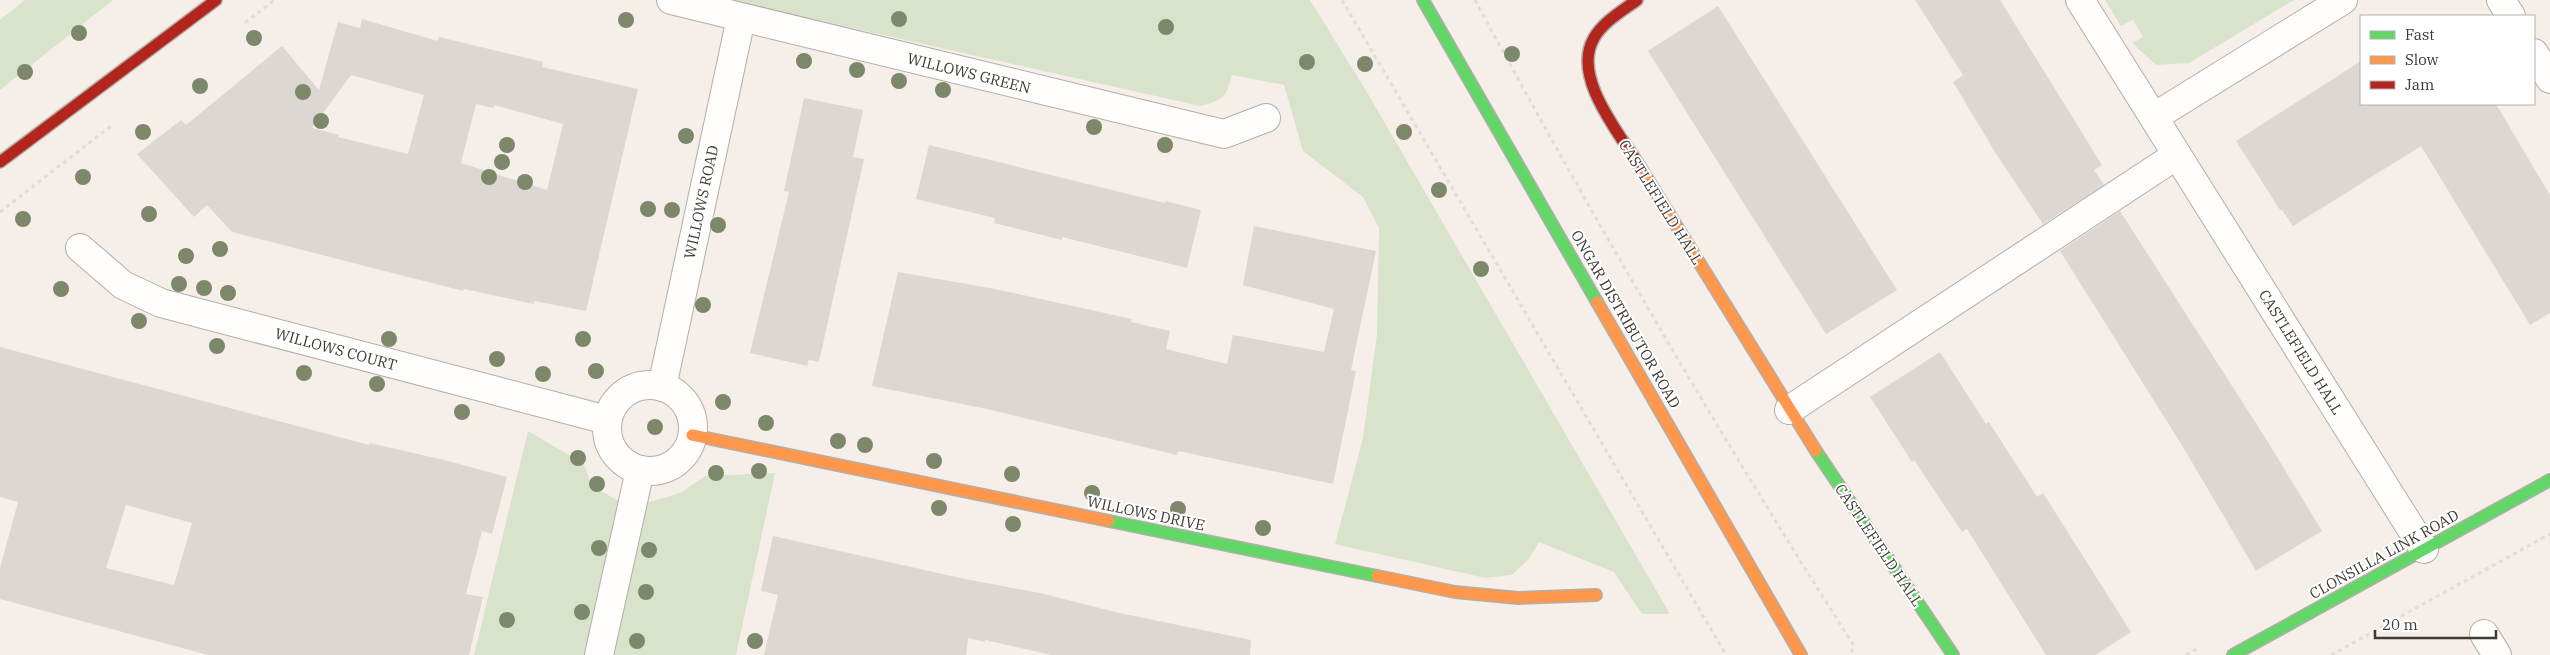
<svg xmlns="http://www.w3.org/2000/svg" width="2550" height="655" font-family="'IBM Plex Serif',serif">
<style>
.green{fill:#d9e3cb}
.building{fill:#dcd7d2;fill-rule:evenodd}
.lines{fill:none;stroke-linecap:round;stroke-linejoin:round}
.street-casing{stroke:#b2aea9;stroke-width:30}
.fast-casing{stroke:#b2aea9;stroke-width:14}
.slow-casing{stroke:#b2aea9;stroke-width:14}
.jam-casing{stroke:#b2aea9;stroke-width:14}
.path{stroke:#dfdcdb;stroke-width:3;stroke-dasharray:4 4;stroke-linecap:butt}
.street{stroke:#fefdfc;stroke-width:28}
.fast{stroke:#63d668;stroke-width:11}
.slow{stroke:#ff974d;stroke-width:11}
.jam{stroke:#b3261e;stroke-width:11}
.tree{fill:#7c8869}
.labels{text-anchor:middle;dominant-baseline:central;stroke-width:4;stroke-linejoin:round;paint-order:stroke}
.street-label{font-size:15px;fill:#3e3a36;stroke:#fff}
</style>
<rect width="100%" height="100%" fill="#f6efe9"/>
<g class="green">
<polygon points="25,0 113,0 0,90 0,20"/>
<path d="M 727,0 L 1310,0 L 1368,94 L 1670,614 L 1642,614 L 1614,572 L 1539,542 L 1529,559 L 1512,575 L 1485,578 L 1335,544 L 1363,438 L 1377,334 L 1379,228 L 1363,197 L 1303,151 L 1284,85 L 1232,75 C 1226,98 1223,100 1200,106 Z"/>
<polygon points="2105,0 2294,0 2189,63 2156,65 2132,43 2143,37 2133,20 2121,26"/>
<polygon points="528,431 584,464 592,486 617,500 646,503 680,493 705,476 775,473 736,655 474,655"/>
</g>
<g class="building">
<polygon points="1915,0 2000,0 2102,165 2094,170 2104,185 2043,224 1995,152 1953,82 1963,75"/>
<polygon points="1718,6 1897,290 1826,334 1648,51"/>
<path d="M 362,19 L 438,41 L 439,37 L 543,62 L 542,67 L 638,89 L 586,311 L 534,301 L 534,304 L 464,289 L 463,291 L 232,232 L 207,205 L 194,217 L 137,154 L 181,120 L 186,125 L 282,46 L 319,90 L 338,22 L 360,28 ZM 351,75 L 424,95 L 408,154 L 338,137 L 339,135 L 312,128 ZM 476,104 L 494,108 L 494,105 L 563,124 L 547,190 L 461,163 Z"/>
<polygon points="2361,61 2361,104 2496,104 2550,195 2550,313 2530,325 2421,146 2293,226 2282,210 2280,210 2236,141"/>
<polygon points="804,98 863,110 853,157 864,159 819,362 809,360 807,366 750,353 789,192 784,191"/>
<polygon points="929,145 1165,203 1165,201 1201,210 1187,268 1062,237 1062,240 994,223 995,218 916,199"/>
<polygon points="2120,211 2268,442 2322,531 2256,571 2183,447 2060,251"/>
<polygon points="1254,226 1376,251 1351,370 1356,371 1333,484 1178,451 1177,455 987,409 872,386 898,272 995,289 1132,319 1131,322 1170,331 1166,349 1227,364 1233,335 1324,352 1334,309 1243,285"/>
<path d="M 0,347 L 369,445 L 370,443 L 448,461 L 507,477 L 492,534 L 482,531 L 466,594 L 483,597 L 469,655 L 208,655 L 0,599 L 0,568 L 18,502 L 0,497 ZM 126,505 L 192,523 L 174,585 L 106,568 Z"/>
<polygon points="1940,352 1986,424 1989,422 2037,497 2043,493 2131,632 2095,655 2046,655 1967,529 1962,532 1914,460 1912,462 1870,397"/>
<polygon points="773,536 965,579 1040,593 1115,612 1251,640 1250,655 1052,655 985,640 985,642 968,638 966,655 764,655 778,595 761,591"/>
</g>
<g class="lines">
<defs>
<g id="street">
<polyline points="671,0 1224,134 1266,118"/>
<polyline points="2080,0 2424,549"/>
<polyline points="2501,0 2511,16"/>
<polyline points="2534,53 2550,79"/>
<polyline points="2154,117 2343,0"/>
<polyline points="80,248 123,285 161,303 607,420"/>
<circle cx="650" cy="428" r="43"/>
<polyline points="662,387 741,18"/>
<polyline points="1789,410 2177,155"/>
<polyline points="2484,634 2497,655"/>
<polyline points="599,655 640,470"/>
</g>
<g id="fast">
<polyline points="1423,0 1597,302"/>
<polyline points="1816,451 1953,655"/>
<polyline points="1109,521 1377,576"/>
<polyline points="2233,655 2550,480"/>
</g>
<g id="slow">
<polyline points="1640,167 1816,451"/>
<polyline points="1597,302 1801,655"/>
<polyline points="692,435 1109,521"/>
<polyline points="1377,576 1455,592 1518,598 1596,595"/>
</g>
<g id="jam">
<path d="M 1637,0 C 1622,11 1603,22 1594,38 C 1571,77 1620,134 1640,167"/>
<polyline points="0,162 216,0"/>
</g>
</defs>
<use href="#street" class="street-casing"/>
<use href="#fast" class="fast-casing"/>
<use href="#slow" class="slow-casing"/>
<use href="#jam" class="jam-casing"/>
<g class="path">
<polyline points="1236,0 1284,63 1290,86"/>
<polyline points="1342,0 1726,655"/>
<path d="M 1475,0 C 1594,220 1720,436 1854,646 L 1850,655"/>
<polyline points="245,23 274,0"/>
<polyline points="0,212 111,126"/>
<polyline points="2186,655 2198,648"/>
<polyline points="2331,655 2550,534"/>
</g>
<use href="#street" class="street"/>
<use href="#fast" class="fast"/>
<use href="#slow" class="slow"/>
<use href="#jam" class="jam"/>
</g>
<g class="tree">
<circle cx="899" cy="19" r="8"/>
<circle cx="626" cy="20" r="8"/>
<circle cx="1166" cy="27" r="8"/>
<circle cx="79" cy="33" r="8"/>
<circle cx="254" cy="38" r="8"/>
<circle cx="1512" cy="54" r="8"/>
<circle cx="804" cy="61" r="8"/>
<circle cx="1307" cy="62" r="8"/>
<circle cx="1365" cy="64" r="8"/>
<circle cx="857" cy="70" r="8"/>
<circle cx="25" cy="72" r="8"/>
<circle cx="899" cy="81" r="8"/>
<circle cx="200" cy="86" r="8"/>
<circle cx="943" cy="90" r="8"/>
<circle cx="303" cy="92" r="8"/>
<circle cx="321" cy="121" r="8"/>
<circle cx="1094" cy="127" r="8"/>
<circle cx="143" cy="132" r="8"/>
<circle cx="1404" cy="132" r="8"/>
<circle cx="686" cy="136" r="8"/>
<circle cx="507" cy="145" r="8"/>
<circle cx="1165" cy="145" r="8"/>
<circle cx="502" cy="162" r="8"/>
<circle cx="83" cy="177" r="8"/>
<circle cx="489" cy="177" r="8"/>
<circle cx="525" cy="182" r="8"/>
<circle cx="1439" cy="190" r="8"/>
<circle cx="648" cy="209" r="8"/>
<circle cx="672" cy="210" r="8"/>
<circle cx="149" cy="214" r="8"/>
<circle cx="23" cy="219" r="8"/>
<circle cx="718" cy="225" r="8"/>
<circle cx="220" cy="249" r="8"/>
<circle cx="186" cy="256" r="8"/>
<circle cx="1481" cy="269" r="8"/>
<circle cx="179" cy="284" r="8"/>
<circle cx="204" cy="288" r="8"/>
<circle cx="61" cy="289" r="8"/>
<circle cx="228" cy="293" r="8"/>
<circle cx="703" cy="305" r="8"/>
<circle cx="139" cy="321" r="8"/>
<circle cx="389" cy="339" r="8"/>
<circle cx="583" cy="339" r="8"/>
<circle cx="217" cy="346" r="8"/>
<circle cx="497" cy="359" r="8"/>
<circle cx="596" cy="371" r="8"/>
<circle cx="304" cy="373" r="8"/>
<circle cx="543" cy="374" r="8"/>
<circle cx="377" cy="384" r="8"/>
<circle cx="723" cy="402" r="8"/>
<circle cx="462" cy="412" r="8"/>
<circle cx="766" cy="423" r="8"/>
<circle cx="655" cy="427" r="8"/>
<circle cx="838" cy="441" r="8"/>
<circle cx="865" cy="445" r="8"/>
<circle cx="578" cy="458" r="8"/>
<circle cx="934" cy="461" r="8"/>
<circle cx="759" cy="471" r="8"/>
<circle cx="716" cy="473" r="8"/>
<circle cx="1012" cy="474" r="8"/>
<circle cx="597" cy="484" r="8"/>
<circle cx="1092" cy="493" r="8"/>
<circle cx="939" cy="508" r="8"/>
<circle cx="1178" cy="509" r="8"/>
<circle cx="1013" cy="524" r="8"/>
<circle cx="1263" cy="528" r="8"/>
<circle cx="599" cy="548" r="8"/>
<circle cx="649" cy="550" r="8"/>
<circle cx="646" cy="592" r="8"/>
<circle cx="582" cy="612" r="8"/>
<circle cx="507" cy="620" r="8"/>
<circle cx="637" cy="641" r="8"/>
<circle cx="755" cy="641" r="8"/>
</g>
<g class="labels">
<g class="street-label">
<text transform="translate(969 73) rotate(14)">WILLOWS GREEN</text>
<text transform="translate(701 202) rotate(-78)">WILLOWS ROAD</text>
<text transform="translate(1661 202) rotate(58)">CASTLEFIELD HALL</text>
<text transform="translate(1626 319) rotate(60)">ONGAR DISTRIBUTOR ROAD</text>
<text transform="translate(336 349) rotate(15)">WILLOWS COURT</text>
<text transform="translate(2301 352) rotate(58)">CASTLEFIELD HALL</text>
<text transform="translate(1146 513) rotate(12)">WILLOWS DRIVE</text>
<text transform="translate(1879 545) rotate(56)">CASTLEFIELD HALL</text>
<text transform="translate(2384 554) rotate(-29)">CLONSILLA LINK ROAD</text>
</g>
</g>
<rect x="2360" y="15" width="175" height="90" fill="#ffffff" stroke="#b2b0af"/>
<rect x="2370" y="31" width="25" height="8" fill="#63d668" stroke="#b2b0af"/>
<text x="2405" y="40" font-size="15" fill="#3e3a36">Fast</text>
<rect x="2370" y="56" width="25" height="8" fill="#ff974d" stroke="#b2b0af"/>
<text x="2405" y="65" font-size="15" fill="#3e3a36">Slow</text>
<rect x="2370" y="81" width="25" height="8" fill="#b3261e" stroke="#b2b0af"/>
<text x="2405" y="90" font-size="15" fill="#3e3a36">Jam</text>
<path d="M2375 630v8h121v-8" fill="none" stroke="#3e3a36" stroke-width="2.5"/>
<text x="2382" y="630" font-size="15" fill="#3e3a36" stroke="#ffffff" stroke-width="4" paint-order="stroke">20 m</text>
</svg>
